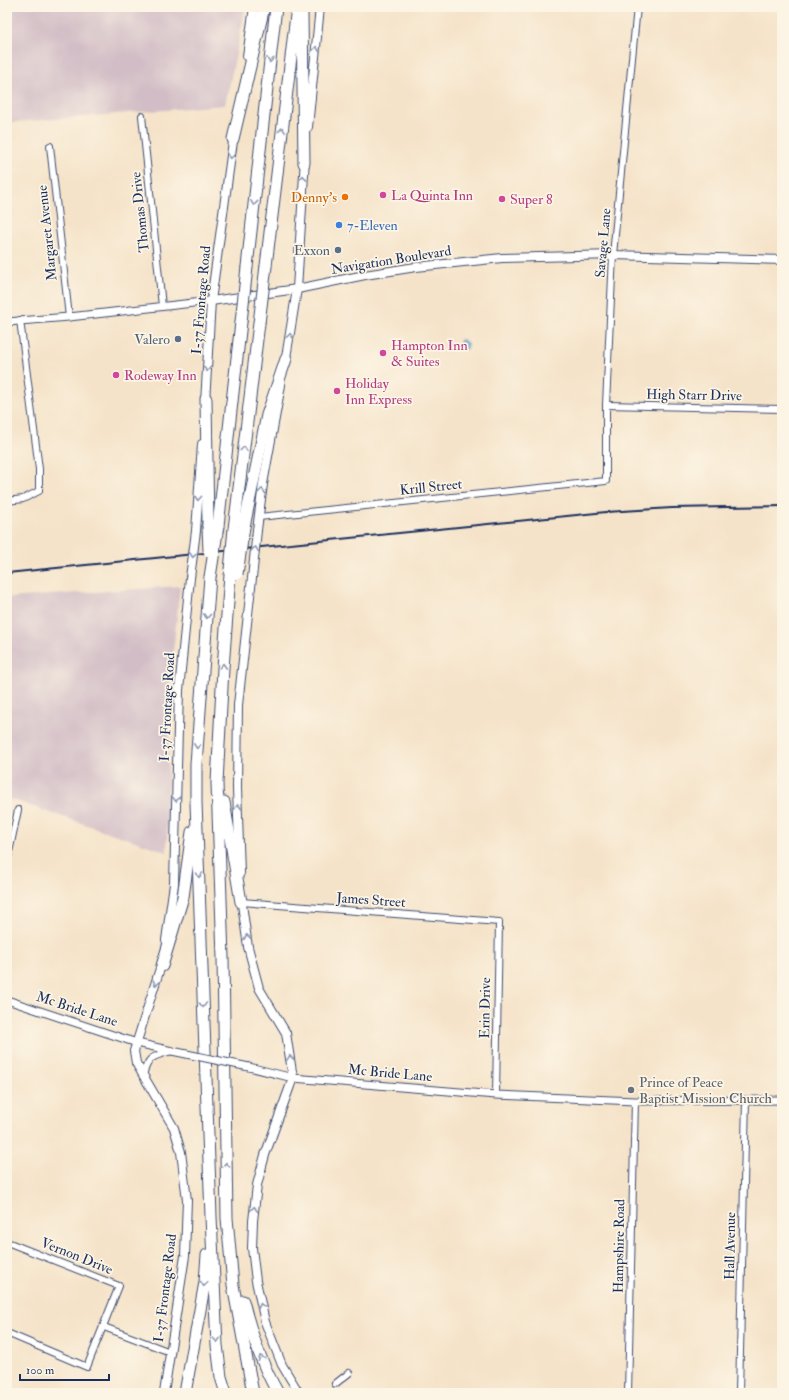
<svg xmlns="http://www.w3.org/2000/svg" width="789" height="1400" font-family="'IM FELL Double Pica',serif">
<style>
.industrial{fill:#d2bdc6}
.water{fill:#6ab5e3;stroke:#4272a0}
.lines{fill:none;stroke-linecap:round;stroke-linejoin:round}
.minor-casing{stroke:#3c4a6e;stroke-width:8}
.tertiary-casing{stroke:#3c4a6e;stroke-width:9}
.secondary-casing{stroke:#3c4a6e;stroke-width:10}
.motorway-casing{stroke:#3c4a6e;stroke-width:13}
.minor{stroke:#fff;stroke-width:6}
.tertiary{stroke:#fff;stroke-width:7}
.secondary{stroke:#fff;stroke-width:8}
.motorway{stroke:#fff;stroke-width:11}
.rail{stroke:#1b2f5e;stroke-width:2}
.tertiary-bridge-casing{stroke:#3c4a6e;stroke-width:9;stroke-linecap:butt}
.secondary-bridge-casing{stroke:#3c4a6e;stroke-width:10;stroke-linecap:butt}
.motorway-bridge-casing{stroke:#3c4a6e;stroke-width:13;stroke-linecap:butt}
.tertiary-bridge{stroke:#fff;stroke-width:7}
.secondary-bridge{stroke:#fff;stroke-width:8}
.motorway-bridge{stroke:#fff;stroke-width:11}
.oneway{stroke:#8d97ae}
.hotel-dot{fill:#d1479c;stroke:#fcf5e5;stroke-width:1.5}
.food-dot{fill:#e8710a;stroke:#fcf5e5;stroke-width:1.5}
.shop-dot{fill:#3f7fe0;stroke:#fcf5e5;stroke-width:1.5}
.service-dot{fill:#5c6f8a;stroke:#fcf5e5;stroke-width:1.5}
.worship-dot{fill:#6b7280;stroke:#fcf5e5;stroke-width:1.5}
.labels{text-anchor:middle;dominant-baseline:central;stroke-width:3.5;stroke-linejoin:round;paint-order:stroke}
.hotel-label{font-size:14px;fill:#b23c85;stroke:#fcf5e5;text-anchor:start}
.food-label{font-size:14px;fill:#c56008;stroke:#fcf5e5;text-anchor:end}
.street-label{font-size:14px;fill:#1b2f5e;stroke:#fcf5e5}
.shop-label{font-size:14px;fill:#366cbe;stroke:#fcf5e5;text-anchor:start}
.service-label{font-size:14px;fill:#4e5e75;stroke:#fcf5e5;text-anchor:end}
.worship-label{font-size:14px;fill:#5b616d;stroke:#fcf5e5;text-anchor:start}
</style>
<rect width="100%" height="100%" fill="#fcf5e5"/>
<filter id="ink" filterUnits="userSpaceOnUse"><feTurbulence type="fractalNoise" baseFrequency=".025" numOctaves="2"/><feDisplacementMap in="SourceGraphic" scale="8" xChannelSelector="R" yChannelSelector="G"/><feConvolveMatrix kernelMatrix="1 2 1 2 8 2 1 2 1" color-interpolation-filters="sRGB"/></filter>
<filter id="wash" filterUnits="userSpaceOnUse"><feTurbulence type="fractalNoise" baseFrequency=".012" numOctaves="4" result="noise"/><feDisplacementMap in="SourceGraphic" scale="16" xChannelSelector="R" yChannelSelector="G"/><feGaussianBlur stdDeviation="0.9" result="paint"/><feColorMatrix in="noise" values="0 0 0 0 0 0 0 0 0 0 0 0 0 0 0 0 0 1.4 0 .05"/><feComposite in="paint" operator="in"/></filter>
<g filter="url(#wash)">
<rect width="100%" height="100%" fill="#f5e3c9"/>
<g class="industrial">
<polygon points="7,7 245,7 243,21 225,105 7,123"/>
<polygon points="180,586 169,691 167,852 7,798 7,598"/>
</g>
<polygon class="water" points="461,340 463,340 467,343 467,349 464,349 459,345"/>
</g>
<g filter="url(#ink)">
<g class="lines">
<defs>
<g id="minor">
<polyline points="142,116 162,306"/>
<polyline points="50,146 69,317"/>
<polyline points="606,405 782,409"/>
<polyline points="7,501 23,499 39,491 39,469 20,320"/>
<polyline points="259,517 606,481 606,405 613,255 637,7"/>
<polyline points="7,862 18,810"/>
<polyline points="241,902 499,922 496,1095"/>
<path d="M 143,1075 C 149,1055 153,1057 172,1051"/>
<polyline points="7,1242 119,1286 87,1367 7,1333"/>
<polyline points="104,1327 170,1352"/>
<polyline points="335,1384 349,1373"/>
<polyline points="628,1393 635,1101"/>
<polyline points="739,1393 746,1100"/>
</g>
<g id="tertiary">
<polyline points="7,322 69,317 211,301"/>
<polyline points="7,1000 137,1043 172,1051"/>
<polyline points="249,1067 293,1078 496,1095 635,1101 782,1100"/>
</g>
<g id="secondary">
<polyline points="247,56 254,7"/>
<polyline points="308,127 320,7"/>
<polyline points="211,301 297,289 365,275 416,267 502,258 613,255 782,260"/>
<polyline points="285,364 297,289 305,158"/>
<polyline points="205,403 211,301 234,134"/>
<polyline points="257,530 263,484 281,385"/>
<polyline points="196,531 202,444"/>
<polyline points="240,873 237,788 238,705 253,569"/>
<polyline points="241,897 248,947 259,988 286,1033 293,1078 265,1155 257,1185 253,1221 252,1248 256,1281 265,1322 282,1365 299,1393"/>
<polyline points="166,940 174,884 179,690 190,578"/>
<polyline points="162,962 134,1051 136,1063 174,1128 181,1152 187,1200 185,1256 164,1393"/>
</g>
<g id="motorway">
<polyline points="302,14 304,163"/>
<polyline points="233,139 264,7"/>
<polyline points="266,266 297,7"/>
<polyline points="247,267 276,7"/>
<polyline points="206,399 208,526"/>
<polyline points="218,526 241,322"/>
<polyline points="244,527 267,415 286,359"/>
<polyline points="234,529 259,323"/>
<polyline points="230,575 223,668 217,783 223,958 227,1218 233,1285 253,1393"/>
<polyline points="210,577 196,764 196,802 211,1217 217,1345 221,1377 226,1393"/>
<polyline points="224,802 241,902"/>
<polyline points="162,966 183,897 192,832"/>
<path d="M 243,1301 C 251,1333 261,1364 278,1393"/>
<polyline points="185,1393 205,1282 207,1255"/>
</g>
</defs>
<use href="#minor" class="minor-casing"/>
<use href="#tertiary" class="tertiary-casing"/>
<use href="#secondary" class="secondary-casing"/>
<use href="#motorway" class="motorway-casing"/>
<use href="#minor" class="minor"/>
<use href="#tertiary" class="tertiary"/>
<use href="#secondary" class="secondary"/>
<use href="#motorway" class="motorway"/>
<polyline class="rail" points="7,573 606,512 672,508 782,506"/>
<defs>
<polyline id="tertiary-bridge" points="172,1051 249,1067"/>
<g id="secondary-bridge">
<polyline points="253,569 257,530"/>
<polyline points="190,578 196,531"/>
</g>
<g id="motorway-bridge">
<polyline points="241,322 247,267"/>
<polyline points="259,323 266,266"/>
<polyline points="208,526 209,551"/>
<polyline points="230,570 234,529"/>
<polyline points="237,574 244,527"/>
<polyline points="210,577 218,526"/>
</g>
</defs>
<use href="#tertiary-bridge" class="tertiary-bridge-casing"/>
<use href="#secondary-bridge" class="secondary-bridge-casing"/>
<use href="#motorway-bridge" class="motorway-bridge-casing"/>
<use href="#tertiary-bridge" class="tertiary-bridge"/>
<use href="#secondary-bridge" class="secondary-bridge"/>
<use href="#motorway-bridge" class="motorway-bridge"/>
</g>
<defs><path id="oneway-chevron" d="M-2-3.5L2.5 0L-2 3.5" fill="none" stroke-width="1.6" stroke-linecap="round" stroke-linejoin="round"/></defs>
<g class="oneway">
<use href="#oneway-chevron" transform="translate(316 49) rotate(-84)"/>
<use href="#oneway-chevron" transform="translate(270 60) rotate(96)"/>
<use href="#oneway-chevron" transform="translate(282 130) rotate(-83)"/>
<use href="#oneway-chevron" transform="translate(231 156) rotate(98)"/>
<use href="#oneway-chevron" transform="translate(303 178) rotate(-87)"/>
<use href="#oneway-chevron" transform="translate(254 203) rotate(96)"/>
<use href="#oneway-chevron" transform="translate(290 336) rotate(-82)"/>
<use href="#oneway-chevron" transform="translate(207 369) rotate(93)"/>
<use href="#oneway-chevron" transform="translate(244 449) rotate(-83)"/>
<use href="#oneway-chevron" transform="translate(262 491) rotate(-83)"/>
<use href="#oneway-chevron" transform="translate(198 498) rotate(94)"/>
<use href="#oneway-chevron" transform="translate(255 549) rotate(-84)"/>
<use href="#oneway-chevron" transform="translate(193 555) rotate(96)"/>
<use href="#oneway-chevron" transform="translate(207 616) rotate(94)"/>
<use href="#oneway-chevron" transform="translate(223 666) rotate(-87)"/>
<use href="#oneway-chevron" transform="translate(197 746) rotate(94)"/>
<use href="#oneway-chevron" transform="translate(176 799) rotate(91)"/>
<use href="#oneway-chevron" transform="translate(238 807) rotate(-92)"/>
<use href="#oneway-chevron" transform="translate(199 875) rotate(88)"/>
<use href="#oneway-chevron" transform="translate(247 937) rotate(-99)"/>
<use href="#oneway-chevron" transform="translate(156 983) rotate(108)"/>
<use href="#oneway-chevron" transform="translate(203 1005) rotate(88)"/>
<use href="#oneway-chevron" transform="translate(290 1058) rotate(-98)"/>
<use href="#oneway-chevron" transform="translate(226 1165) rotate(-91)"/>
<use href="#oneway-chevron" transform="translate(254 1209) rotate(-84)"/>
<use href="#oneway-chevron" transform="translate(204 1284) rotate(98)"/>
<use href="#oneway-chevron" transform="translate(261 1306) rotate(-103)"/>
<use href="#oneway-chevron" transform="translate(217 1340) rotate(87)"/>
<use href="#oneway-chevron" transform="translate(261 1358) rotate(-112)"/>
</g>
</g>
<g class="hotel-dot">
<circle cx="383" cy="195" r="4"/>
<circle cx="502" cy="199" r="4"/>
<circle cx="383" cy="353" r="4"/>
<circle cx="116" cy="375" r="4"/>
<circle cx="337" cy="391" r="4"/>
</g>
<circle class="food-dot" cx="345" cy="197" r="4"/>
<circle class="shop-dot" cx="339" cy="225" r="4"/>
<g class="service-dot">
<circle cx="338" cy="250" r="4"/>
<circle cx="178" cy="339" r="4"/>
</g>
<circle class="worship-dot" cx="631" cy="1090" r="4"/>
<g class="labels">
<g class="hotel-label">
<text x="391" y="195">La Quinta Inn</text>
<text x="510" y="199">Super 8</text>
<text x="391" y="345">Hampton Inn<tspan x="391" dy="16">&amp; Suites</tspan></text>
<text x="124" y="375">Rodeway Inn</text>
<text x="345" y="383">Holiday<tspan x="345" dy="16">Inn Express</tspan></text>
</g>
<g class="food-label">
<text x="337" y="197">Denny's</text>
</g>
<g class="street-label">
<text transform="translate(140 212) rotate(-96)">Thomas Drive</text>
<text transform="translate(47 233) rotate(-96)">Margaret Avenue</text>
<text transform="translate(603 243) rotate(-85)">Savage Lane</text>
<text transform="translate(391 260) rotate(-9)">Navigation Boulevard</text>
<text transform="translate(201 300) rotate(-85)">I-37 Frontage Road</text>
<text transform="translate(694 395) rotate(1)">High Starr Drive</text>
<text transform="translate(431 487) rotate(-6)">Krill Street</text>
<text transform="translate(167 707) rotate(-87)">I-37 Frontage Road</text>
<text transform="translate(371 900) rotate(4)">James Street</text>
<text transform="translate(485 1008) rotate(-89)">Erin Drive</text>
<text transform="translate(77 1009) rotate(18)">Mc Bride Lane</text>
<text transform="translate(390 1073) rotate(5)">Mc Bride Lane</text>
<text transform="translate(619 1246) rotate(-89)">Hampshire Road</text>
<text transform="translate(730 1246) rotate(-89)">Hall Avenue</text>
<text transform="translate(77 1256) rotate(22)">Vernon Drive</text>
<text transform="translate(165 1288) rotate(-83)">I-37 Frontage Road</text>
</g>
<g class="shop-label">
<text x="347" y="225">7-Eleven</text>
</g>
<g class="service-label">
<text x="330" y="250">Exxon</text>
<text x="170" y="339">Valero</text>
</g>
<g class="worship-label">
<text x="639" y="1082">Prince of Peace<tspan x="639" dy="16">Baptist Mission Church</tspan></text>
</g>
</g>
<rect width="789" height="1400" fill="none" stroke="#fcf5e5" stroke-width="24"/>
<path d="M20 1374v6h89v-6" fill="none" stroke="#1b2f5e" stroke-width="2"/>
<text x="26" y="1374" font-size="12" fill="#1b2f5e" stroke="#fcf5e5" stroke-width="3" paint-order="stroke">100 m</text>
</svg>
